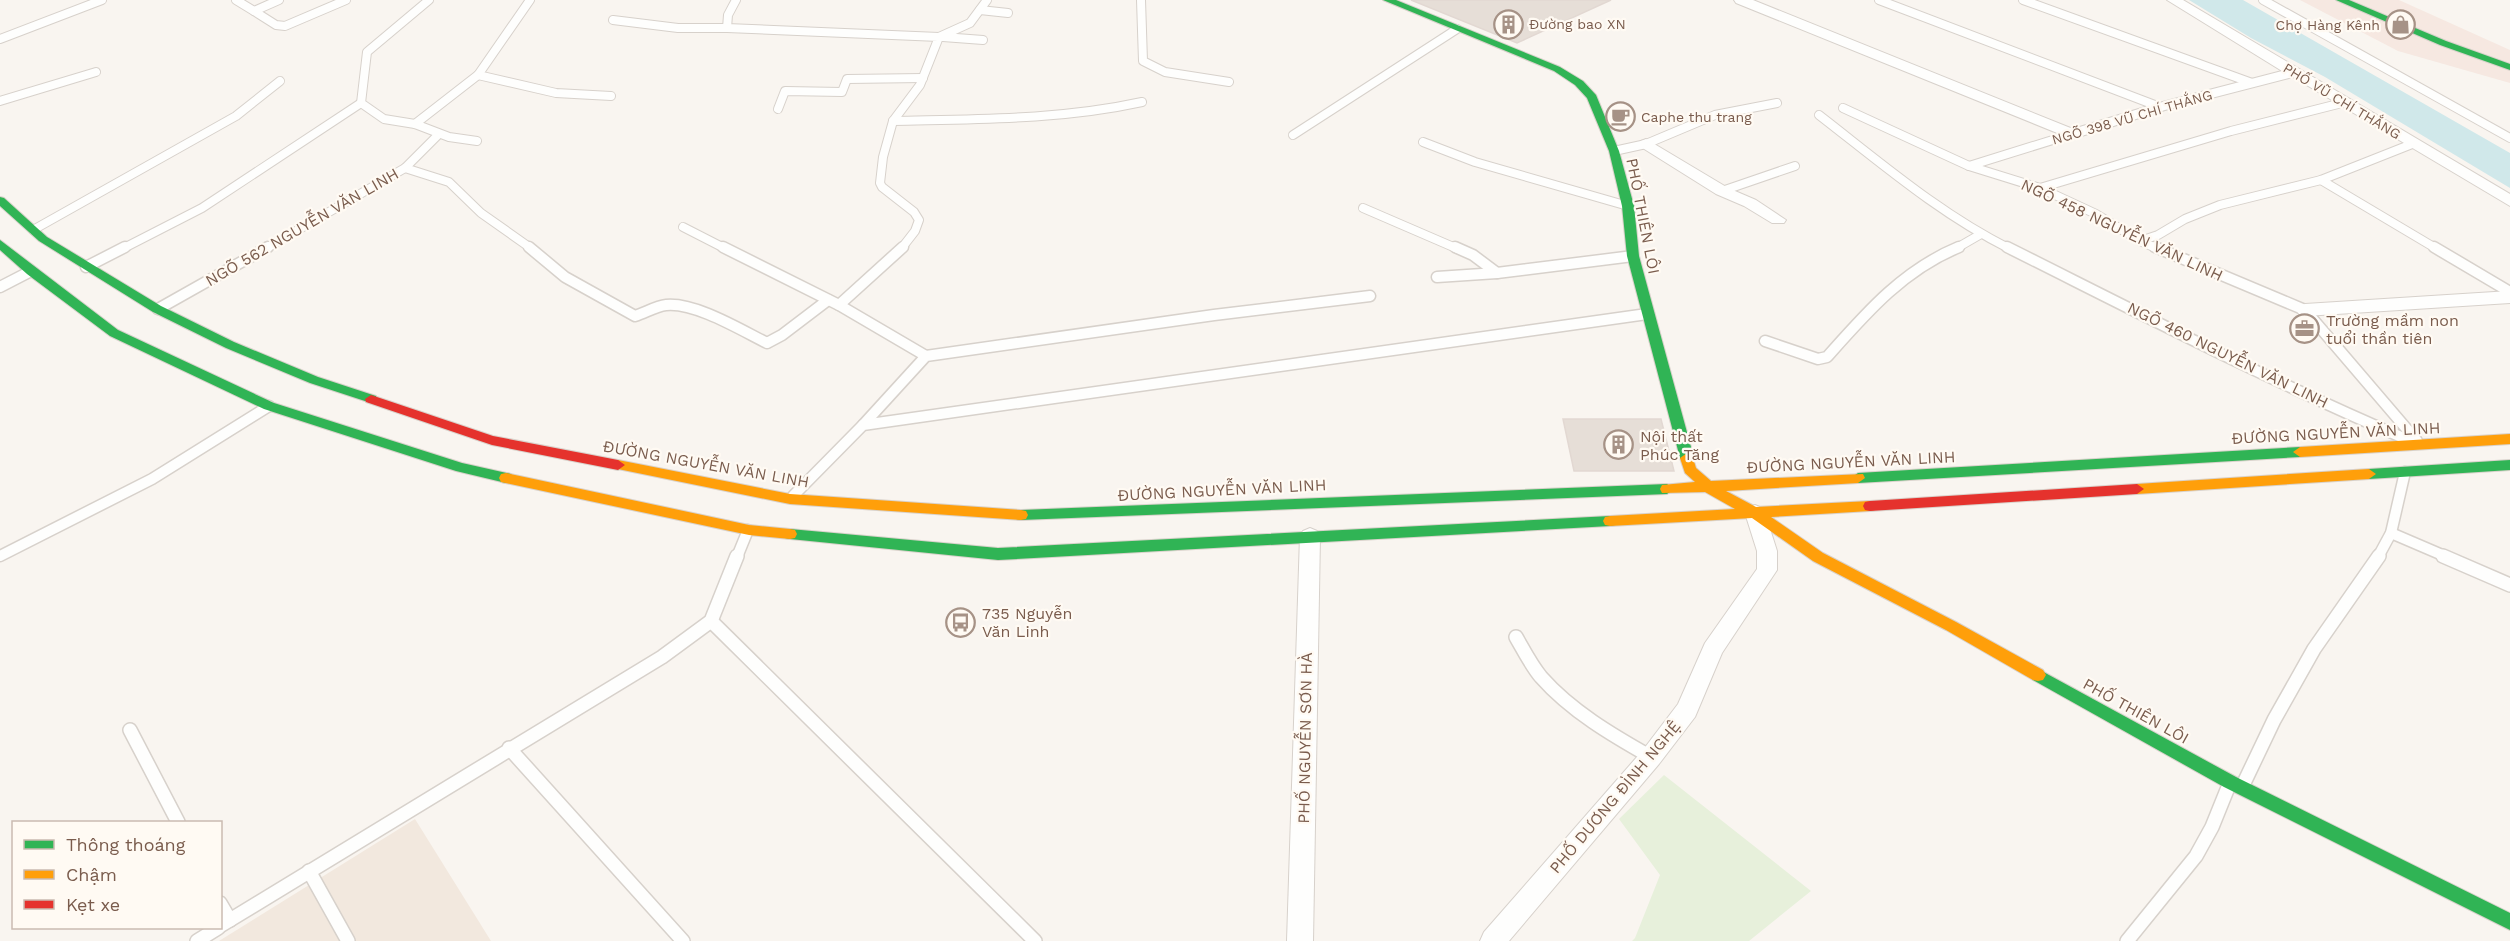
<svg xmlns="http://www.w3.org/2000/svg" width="2510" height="941" font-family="'Work Sans',sans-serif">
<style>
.residential{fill:#f2e8de}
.commercial{fill:#f6e8e1}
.green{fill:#e7f0db}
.water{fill:#d0e8ea}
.building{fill:#e6ded7;stroke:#e2d8d2;stroke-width:1.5}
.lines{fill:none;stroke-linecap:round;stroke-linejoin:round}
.lane-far2-casing{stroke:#d7d1cb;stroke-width:10}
.lane-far1-casing{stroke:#d7d1cb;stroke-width:13}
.lane-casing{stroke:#d7d1cb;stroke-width:16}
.street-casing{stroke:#d7d1cb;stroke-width:2}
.fast-casing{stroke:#d9d2cb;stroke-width:2}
.slow-casing{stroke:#d9d2cb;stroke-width:2}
.jam-casing{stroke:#d9d2cb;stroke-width:2}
.lane-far2{stroke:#fefefd;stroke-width:8}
.lane-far1{stroke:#fefefd;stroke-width:10}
.lane{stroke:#fefefd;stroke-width:13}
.street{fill:#fefefd;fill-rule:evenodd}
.fast{fill:#30b455;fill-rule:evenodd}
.slow{fill:#ff9f0a;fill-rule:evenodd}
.jam{fill:#e5322d;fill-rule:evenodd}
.labels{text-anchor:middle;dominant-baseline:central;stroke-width:4.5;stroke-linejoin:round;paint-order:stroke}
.far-poi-label{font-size:14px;fill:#7a5c4d;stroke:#fffaf3;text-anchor:start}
.far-street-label{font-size:14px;fill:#7a5c4d;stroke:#fffaf3}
.street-label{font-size:16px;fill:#7a5c4d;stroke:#fffaf3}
.poi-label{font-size:16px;fill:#7a5c4d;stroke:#fffaf3;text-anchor:start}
</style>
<rect width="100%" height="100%" fill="#f9f5f0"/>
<polygon class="residential" points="415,819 491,941 219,941"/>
<polygon class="commercial" points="2300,0 2399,0 2510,50 2510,83 2398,51"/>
<polygon class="green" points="1664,775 1811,891 1749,941 1632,941 1635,938 1660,875 1619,819"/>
<polygon class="water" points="2189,0 2243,0 2510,153 2510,188 2325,77 2251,38"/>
<g class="building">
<polygon points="1411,0 1611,0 1517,43"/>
<polygon points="1563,419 1661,419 1674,471 1574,471"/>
</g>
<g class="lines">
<defs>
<g id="lane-far2">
<polyline points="236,0 254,11 279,0"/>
<polyline points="429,0 367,52 361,103 384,119 415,124 449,137 477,141"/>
<polyline points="736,0 728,15 727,28 939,37 920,85 893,121 883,157 880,183 882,187 914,212 919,220 915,231 901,249"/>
<polyline points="1141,0 1143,61 1165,72 1229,82"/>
<polyline points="1879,0 2160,107"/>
<polyline points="2023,0 2252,83"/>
<polyline points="2263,0 2510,138"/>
<polyline points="980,10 1008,13"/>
<polyline points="254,11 276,25 285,26 346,0"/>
<polyline points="613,20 678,28 727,28"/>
<polyline points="939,37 970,23 987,0"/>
<polyline points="943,37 983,40"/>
<polyline points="0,39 102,0"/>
<polyline points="478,75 556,93 611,96"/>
<polyline points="0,101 96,72"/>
<polyline points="1843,108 1969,166 2040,188 2096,214 2140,241 2158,249"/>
<polyline points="778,109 785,91 842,92 847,79 923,78"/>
<path d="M 1819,115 C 1881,163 1940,214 2010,249"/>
<path d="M 893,121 C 977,119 1060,120 1142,102"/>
<polyline points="415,124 478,75 530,0"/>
<polyline points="1293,135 1457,29"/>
<polyline points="1423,142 1475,162 1628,206"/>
<polyline points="1614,151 1646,144 1715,115 1777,103"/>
<polyline points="1969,166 2072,134"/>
<polyline points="405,168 449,182 481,213 532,249"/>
<polyline points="2321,180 2437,249"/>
<polyline points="2040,188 2231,131 2346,102"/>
<polyline points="1722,191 1795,166"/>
<polyline points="1363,208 1458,249"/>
<polyline points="683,227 726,249"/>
<polyline points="33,230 236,116 280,81"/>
<polyline points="2140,241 2158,235 2185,219 2220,205 2321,180 2412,144"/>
<polyline points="122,249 202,208 361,103"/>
<polyline points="265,249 405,168 439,134"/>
<polyline points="1955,249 1981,234"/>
</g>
<g id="lane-far1">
<path d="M 529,247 L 565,277 L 635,316 C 645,313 656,306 666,305 C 695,302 741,330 767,343 L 782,335 L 828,300"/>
<polyline points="723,247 839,305 926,356"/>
<polyline points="1455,247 1473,255 1497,273"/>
<path d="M 2007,247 C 2139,313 2270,381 2406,439"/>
<polyline points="2155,247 2305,310 2417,441"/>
<polyline points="2434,247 2510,292"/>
<polyline points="86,267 125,247"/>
<polyline points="1437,277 1497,273 1633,256"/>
<polyline points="0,287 31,271"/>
<polyline points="839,305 903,247"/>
<polyline points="158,309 268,247"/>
<path d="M 1765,341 L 1818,359 L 1827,357 C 1866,313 1903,270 1959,247"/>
<polyline points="863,425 926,356 1214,315 1370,296"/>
<polyline points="793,496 863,425 1647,314"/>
<polyline points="2391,533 2447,557"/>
<polyline points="0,556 152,479 269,406"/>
<polyline points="737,557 748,530"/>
<polyline points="2378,557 2391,533 2405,472"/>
</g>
<g id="lane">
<polyline points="2443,556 2510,585"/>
<polyline points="711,621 1035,941"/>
<path d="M 1516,637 C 1524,651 1531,665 1541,677 C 1571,711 1612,735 1651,757"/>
<polyline points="130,730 178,822"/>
<polyline points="509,748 683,941"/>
<polyline points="2243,785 2274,720 2314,649 2379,556"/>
<polyline points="309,871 348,941"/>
<polyline points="220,903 230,920"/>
<polyline points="220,926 662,657 711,621 737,556"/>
<polyline points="197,941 218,928"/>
<polyline points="2127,941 2196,856 2212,827 2229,785"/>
</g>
<g id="street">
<polygon points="1734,0 1753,0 2073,129 2155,104 2282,71 2167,0 2183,0 2510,194 2510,206 2293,77 2165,110 2072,139 1736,3"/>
<polygon points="1646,139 1728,188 1756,200 1786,220 1784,223 1772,223 1744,206 1716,194 1641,147 1638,144 1641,141"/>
<polygon points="2510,291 2510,303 2305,316 2299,314 2296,310 2299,306 2305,304"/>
<polygon points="1755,505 1762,508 1765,513 1777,551 1777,570 1722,653 1695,717 1659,764 1509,941 1480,941 1484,932 1643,750 1678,704 1705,643 1757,569 1757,551 1745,513 1748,508"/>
<polygon points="1310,528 1317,531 1320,536 1313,941 1287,941 1300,536 1303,531"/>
</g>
<g id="fast">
<polygon points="1383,0 1396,0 1560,67 1583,81 1596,95 1619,151 1634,206 1639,256 1694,458 1692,461 1682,461 1680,458 1627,256 1622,206 1609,151 1587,98 1575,85 1554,71"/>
<polygon points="2336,0 2349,0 2446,41 2510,64 2510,70 2440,45"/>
<polygon points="0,197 4,198 47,237 161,306 234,342 318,377 376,396 377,399 371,403 310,383 226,348 153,312 39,241 0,206"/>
<polygon points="0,240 118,330 274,403 462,463 511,474 513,478 506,483 456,471 264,409 110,336 27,274 0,250"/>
<polygon points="2300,447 2307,452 2300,457 1858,483 1851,478 1858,473"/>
<polygon points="2510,460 2510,470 2369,479 2362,474 2369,469"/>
<polygon points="1667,484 1674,489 1667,494 1021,520 1016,519 1014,515 1016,511 1021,510"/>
<polygon points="1610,516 1615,517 1617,521 1615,525 1610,526 998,560 790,539 785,538 783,534 785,530 790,529 998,548"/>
<polygon points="2038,669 2236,777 2510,913 2510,930 2224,787 2033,680 2030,675 2033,670"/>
</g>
<g id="slow">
<polygon points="2510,434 2510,444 2300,457 2293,452 2300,447"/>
<polygon points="1687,453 1692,455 1696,468 1711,481 1863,474 1865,478 1858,483 1726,491 1756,507 1870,501 1875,502 1877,506 1875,510 1870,511 1771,517 1823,553 1956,622 2043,670 2046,675 2043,680 2038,681 2033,680 1946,630 1813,561 1752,518 1610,526 1605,525 1603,521 1605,517 1610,516 1735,509 1705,492 1662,493 1660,489 1662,485 1695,482 1685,473 1680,458"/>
<polygon points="618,460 790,494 1021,510 1026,511 1028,515 1026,519 1021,520 790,504 613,468 611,465 613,462"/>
<polygon points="2369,469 2376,474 2369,479 2137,494 2130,489 2137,484"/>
<polygon points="506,473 749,525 790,529 795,530 797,534 795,538 790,539 749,535 501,482 499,478 501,474"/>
</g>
<g id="jam">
<polygon points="371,395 493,436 618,460 625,465 618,470 492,445 366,402 365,399"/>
<polygon points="2137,484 2144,489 2137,494 1870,511 1865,510 1863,506 1865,502 1870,501"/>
</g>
</defs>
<use href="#lane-far2" class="lane-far2-casing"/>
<use href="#lane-far1" class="lane-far1-casing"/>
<use href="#lane" class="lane-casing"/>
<use href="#street" class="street-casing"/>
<use href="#fast" class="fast-casing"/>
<use href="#slow" class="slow-casing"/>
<use href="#jam" class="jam-casing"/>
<use href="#lane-far2" class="lane-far2"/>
<use href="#lane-far1" class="lane-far1"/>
<use href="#lane" class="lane"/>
<use href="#street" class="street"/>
<use href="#fast" class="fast"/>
<use href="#slow" class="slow"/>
<use href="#jam" class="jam"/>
</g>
<defs>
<symbol id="building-ring" viewBox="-11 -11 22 22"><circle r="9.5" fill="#fffaf3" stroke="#a69286" stroke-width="1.5"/><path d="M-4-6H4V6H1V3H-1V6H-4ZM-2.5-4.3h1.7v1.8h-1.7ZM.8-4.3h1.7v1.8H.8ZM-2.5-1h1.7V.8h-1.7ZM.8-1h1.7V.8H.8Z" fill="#a69286"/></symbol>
<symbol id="shop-ring" viewBox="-11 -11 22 22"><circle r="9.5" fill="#fffaf3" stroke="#a69286" stroke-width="1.5"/><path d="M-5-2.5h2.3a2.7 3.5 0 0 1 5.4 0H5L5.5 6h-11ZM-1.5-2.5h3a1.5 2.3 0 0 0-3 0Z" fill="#a69286"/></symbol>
<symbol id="cafe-ring" viewBox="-11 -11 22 22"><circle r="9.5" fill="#fffaf3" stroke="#a69286" stroke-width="1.5"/><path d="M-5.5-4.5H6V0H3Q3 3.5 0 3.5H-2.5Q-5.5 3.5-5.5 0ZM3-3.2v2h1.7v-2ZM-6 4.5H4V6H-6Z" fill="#a69286"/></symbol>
<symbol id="office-ring" viewBox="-11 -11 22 22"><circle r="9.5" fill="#fffaf3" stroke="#a69286" stroke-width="1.5"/><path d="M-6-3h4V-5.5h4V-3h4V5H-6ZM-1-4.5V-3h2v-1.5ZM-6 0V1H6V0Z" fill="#a69286"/></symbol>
<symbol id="bus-ring" viewBox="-11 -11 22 22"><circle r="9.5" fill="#fffaf3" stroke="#a69286" stroke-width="1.5"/><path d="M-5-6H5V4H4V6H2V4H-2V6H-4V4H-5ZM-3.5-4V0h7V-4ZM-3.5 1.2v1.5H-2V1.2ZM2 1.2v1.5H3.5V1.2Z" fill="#a69286"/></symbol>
</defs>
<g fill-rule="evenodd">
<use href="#building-ring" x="1492" y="8" width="33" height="33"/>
<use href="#shop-ring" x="2384" y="8" width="33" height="33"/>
<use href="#cafe-ring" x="1604" y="100" width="33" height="33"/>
<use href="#office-ring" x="2288" y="312" width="33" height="33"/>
<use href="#building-ring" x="1602" y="428" width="33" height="33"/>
<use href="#bus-ring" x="944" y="606" width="33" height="33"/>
</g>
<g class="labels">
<g class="far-poi-label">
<text x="1529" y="24">Đường bao XN</text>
<text x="2380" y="25" text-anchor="end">Chợ Hàng Kênh</text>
<text x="1641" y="117">Caphe thu trang</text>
</g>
<g class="far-street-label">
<text transform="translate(2342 101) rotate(31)">PHỐ VŨ CHÍ THẮNG</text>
<text transform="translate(2132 117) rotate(-16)">NGÕ 398 VŨ CHÍ THẮNG</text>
</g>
<g class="street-label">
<text transform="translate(1643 216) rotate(79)">PHỐ THIÊN LÔI</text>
<text transform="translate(302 227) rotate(-30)">NGÕ 562 NGUYỄN VĂN LINH</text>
<text transform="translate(2122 230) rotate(25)">NGÕ 458 NGUYỄN VĂN LINH</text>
<text transform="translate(2228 355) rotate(26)">NGÕ 460 NGUYỄN VĂN LINH</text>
<text transform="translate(2336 433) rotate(-3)">ĐƯỜNG NGUYỄN VĂN LINH</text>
<text transform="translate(1851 462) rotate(-3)">ĐƯỜNG NGUYỄN VĂN LINH</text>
<text transform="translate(706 464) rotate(10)">ĐƯỜNG NGUYỄN VĂN LINH</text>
<text transform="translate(1222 490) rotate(-3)">ĐƯỜNG NGUYỄN VĂN LINH</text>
<text transform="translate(2136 711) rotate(29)">PHỐ THIÊN LÔI</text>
<text transform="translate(1305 738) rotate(-89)">PHỐ NGUYỄN SƠN HÀ</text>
<text transform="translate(1615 797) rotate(-50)">PHỐ DƯƠNG ĐÌNH NGHỆ</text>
</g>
<g class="poi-label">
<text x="2326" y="320">Trường mầm non<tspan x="2326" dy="18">tuổi thần tiên</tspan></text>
<text x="1640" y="436">Nội thất<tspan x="1640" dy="18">Phúc Tăng</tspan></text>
<text x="982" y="613">735 Nguyễn<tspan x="982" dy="18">Văn Linh</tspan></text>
</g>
</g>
<rect x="12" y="821" width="210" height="108" fill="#fffaf3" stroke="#cabbb1" stroke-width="1.5"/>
<rect x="24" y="840" width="30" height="9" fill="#30b455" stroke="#cabbb1" stroke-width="1.5"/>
<text x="66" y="851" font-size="18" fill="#7a5c4d">Thông thoáng</text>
<rect x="24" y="870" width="30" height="9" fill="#ff9f0a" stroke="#cabbb1" stroke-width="1.5"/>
<text x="66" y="881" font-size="18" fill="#7a5c4d">Chậm</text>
<rect x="24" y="900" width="30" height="9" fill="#e5322d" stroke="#cabbb1" stroke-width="1.5"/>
<text x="66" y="911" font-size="18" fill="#7a5c4d">Kẹt xe</text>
</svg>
